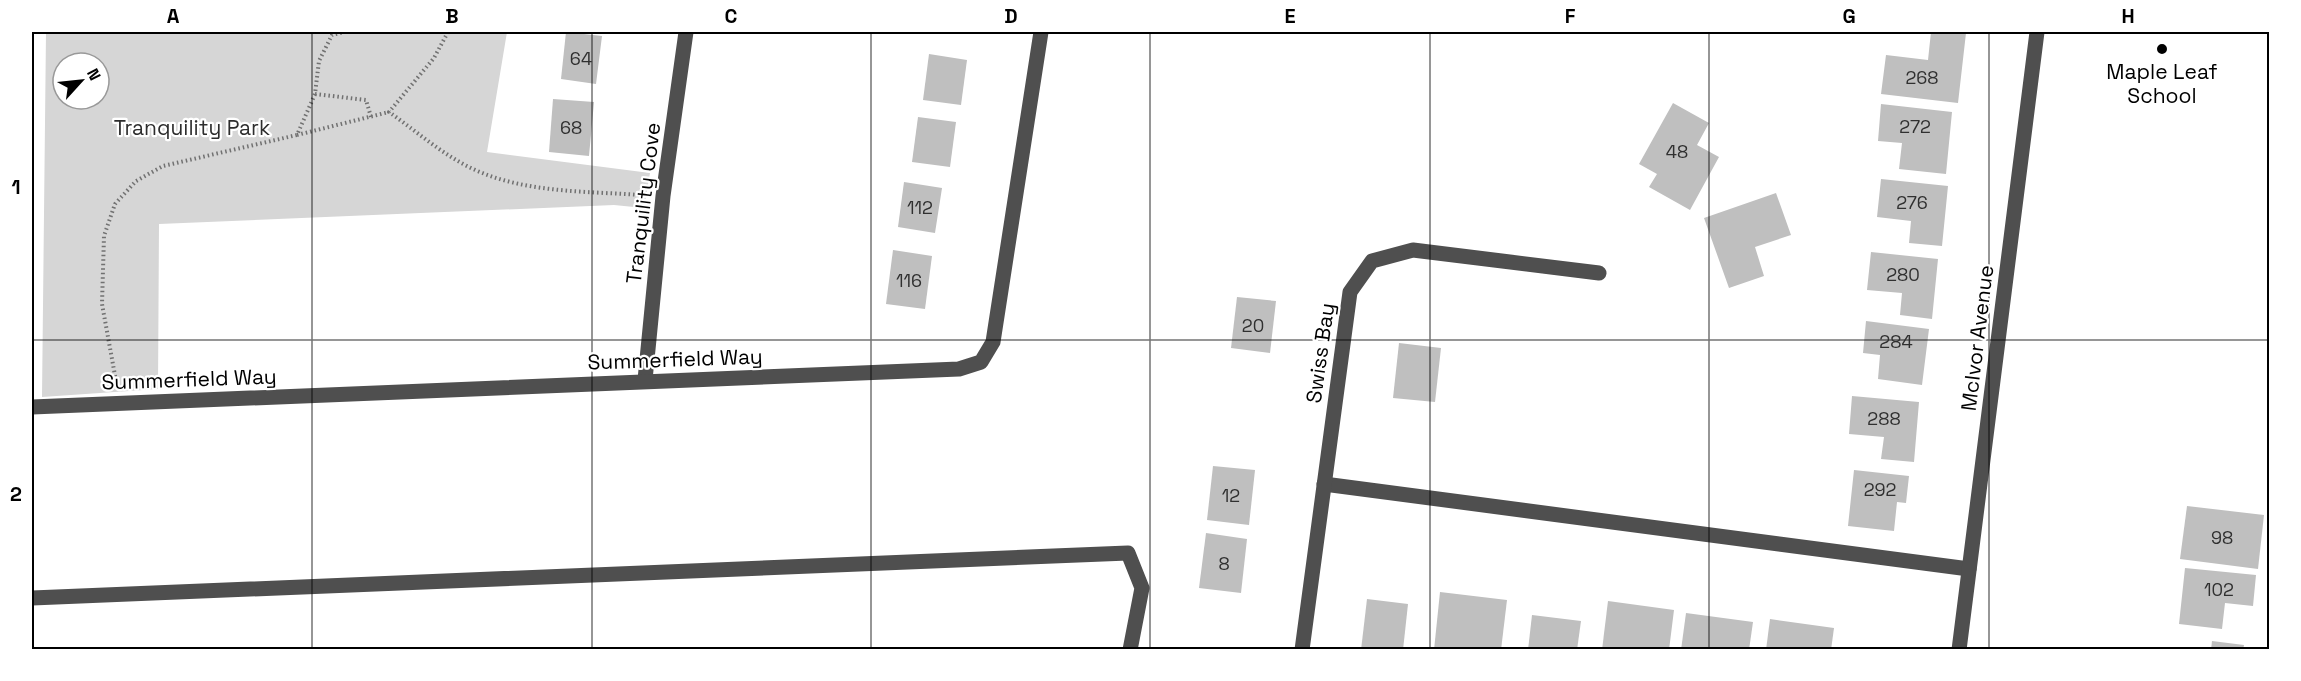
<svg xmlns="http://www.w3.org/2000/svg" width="2301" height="681" font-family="'Space Grotesk',sans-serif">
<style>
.green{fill:#d6d6d6;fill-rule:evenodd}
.building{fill:#bfbfbf}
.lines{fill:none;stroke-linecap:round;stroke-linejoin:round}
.path{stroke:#717171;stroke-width:4;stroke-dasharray:1.5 3;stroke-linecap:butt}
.minor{stroke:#4f4f4f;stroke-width:15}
.grid{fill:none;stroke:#000;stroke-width:1.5;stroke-opacity:0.55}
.poi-dot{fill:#000;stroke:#fff;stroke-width:2}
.labels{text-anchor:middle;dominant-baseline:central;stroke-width:4.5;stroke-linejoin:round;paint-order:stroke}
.number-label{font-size:18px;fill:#303030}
.poi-label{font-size:21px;fill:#000;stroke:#fff}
.park-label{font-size:21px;fill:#2d2d2d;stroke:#fff}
.street-label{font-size:21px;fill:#000;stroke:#fff}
.neatline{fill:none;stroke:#000;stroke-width:2}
.grid-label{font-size:20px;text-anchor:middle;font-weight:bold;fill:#000}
</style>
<rect width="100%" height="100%" fill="#fff"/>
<path class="green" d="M 46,32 L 507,32 L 487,152 L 650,173 L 644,208 L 614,205 L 159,224 L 158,389 L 42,397 ZM 63,63 L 99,63 L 99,99 L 63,99 Z"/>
<g class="building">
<polygon points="566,32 602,36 596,84 561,79"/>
<polygon points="1931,32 1966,33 1958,103 1881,94 1886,55 1928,60"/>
<polygon points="929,54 967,60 961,105 923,100"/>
<polygon points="553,99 594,102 589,156 549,152"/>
<polygon points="1673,103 1709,123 1697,145 1719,157 1690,210 1649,187 1657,174 1639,164"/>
<polygon points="1881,104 1952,112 1946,174 1899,169 1902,143 1878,141"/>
<polygon points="918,117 956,122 950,167 912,162"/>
<polygon points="1881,179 1948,186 1942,246 1909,243 1911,221 1877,217"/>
<polygon points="904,182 942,188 935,233 898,227"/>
<polygon points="1776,193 1791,235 1755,247 1764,276 1729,288 1704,218"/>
<polygon points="893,250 932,256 925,309 886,304"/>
<polygon points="1871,252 1938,259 1932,319 1900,315 1902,293 1867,290"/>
<polygon points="1237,297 1276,301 1270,353 1231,348"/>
<polygon points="1866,321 1929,329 1922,385 1878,379 1880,355 1863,353"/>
<polygon points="1399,343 1441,348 1435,402 1393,398"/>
<polygon points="1852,396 1919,402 1914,462 1881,459 1884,437 1849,434"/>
<polygon points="1213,466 1255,470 1249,525 1207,520"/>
<polygon points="1854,470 1909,476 1906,503 1897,502 1894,531 1848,526"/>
<polygon points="2187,506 2264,515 2258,569 2180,559"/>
<polygon points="1206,533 1247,539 1241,593 1199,588"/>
<polygon points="2185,568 2256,575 2253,606 2225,603 2222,629 2179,624"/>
<polygon points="1440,592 1507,600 1501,650 1434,650"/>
<polygon points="1367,599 1408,604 1403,650 1361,650"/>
<polygon points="1608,601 1674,610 1669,650 1602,650"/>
<polygon points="1686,613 1753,622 1749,650 1681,650"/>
<polygon points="1532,615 1581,621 1577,650 1528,650"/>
<polygon points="1770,619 1834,628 1831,650 1766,650"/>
<polygon points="2212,641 2244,645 2243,650 2211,650"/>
</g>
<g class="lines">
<g class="path">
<path d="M 448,32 L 434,58 L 389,112 C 416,131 443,155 473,169 C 525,193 584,191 640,195"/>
<polyline points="315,94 366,100 371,117"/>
<polyline points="297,135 389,112"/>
<polyline points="116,381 102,304 104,236 115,204 136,181 163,166 297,135 315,94 319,61 332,35 345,32"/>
</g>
<g class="minor">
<polyline points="645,380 663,196 686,32"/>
<polyline points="32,407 959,369 981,362 993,342 1041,32"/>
<polyline points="1324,484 1969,569"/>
<polyline points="32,598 1128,553 1142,588 1130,650"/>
<polyline points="1302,650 1350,292 1372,261 1413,250 1599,273"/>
<polyline points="1959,650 2037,32"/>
</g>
</g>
<path class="grid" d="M 312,32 L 312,650M 592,32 L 592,650M 871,32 L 871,650M 1150,32 L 1150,650M 1430,32 L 1430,650M 1709,32 L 1709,650M 1989,32 L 1989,650M 32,340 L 2270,340"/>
<circle class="poi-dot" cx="2162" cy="49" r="6"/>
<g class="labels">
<g class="number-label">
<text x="581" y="58">64</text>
<text x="1922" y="77">268</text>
<text x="1915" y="126">272</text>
<text x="571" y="127">68</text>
<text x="1677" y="151">48</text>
<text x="1912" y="202">276</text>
<text x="920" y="207">112</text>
<text x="1903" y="274">280</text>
<text x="909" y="280">116</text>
<text x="1253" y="325">20</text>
<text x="1896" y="341">284</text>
<text x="1884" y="418">288</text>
<text x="1880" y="489">292</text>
<text x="1231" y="495">12</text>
<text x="2222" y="537">98</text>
<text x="1224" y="563">8</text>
<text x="2219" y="589">102</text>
</g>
<g class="poi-label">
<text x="2162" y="71">Maple Leaf<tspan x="2162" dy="24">School</tspan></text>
</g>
<g class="park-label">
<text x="192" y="127">Tranquility Park</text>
</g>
<g class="street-label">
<text transform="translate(643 203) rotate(-83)">Tranquility Cove</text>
<text transform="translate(1977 338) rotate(-83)">McIvor Avenue</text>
<text transform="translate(1320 353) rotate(-82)">Swiss Bay</text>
<text transform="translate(675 359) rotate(-2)">Summerfield Way</text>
<text transform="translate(189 379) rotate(-2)">Summerfield Way</text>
</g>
</g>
<rect width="2301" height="681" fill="none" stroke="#ffffff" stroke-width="66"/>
<g transform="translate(81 81) rotate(63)"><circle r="28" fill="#ffffff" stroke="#999999" stroke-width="1.5"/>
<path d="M0-4.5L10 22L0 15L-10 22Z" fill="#000000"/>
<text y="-9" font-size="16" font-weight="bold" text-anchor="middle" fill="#000000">N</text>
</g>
<rect x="33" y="33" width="2235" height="615" class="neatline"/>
<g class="grid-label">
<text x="173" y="23">A</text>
<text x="452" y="23">B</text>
<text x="731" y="23">C</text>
<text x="1011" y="23">D</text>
<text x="1290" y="23">E</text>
<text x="1570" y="23">F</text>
<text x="1849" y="23">G</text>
<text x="2128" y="23">H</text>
<text x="16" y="194">1</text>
<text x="16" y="501">2</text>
</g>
</svg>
